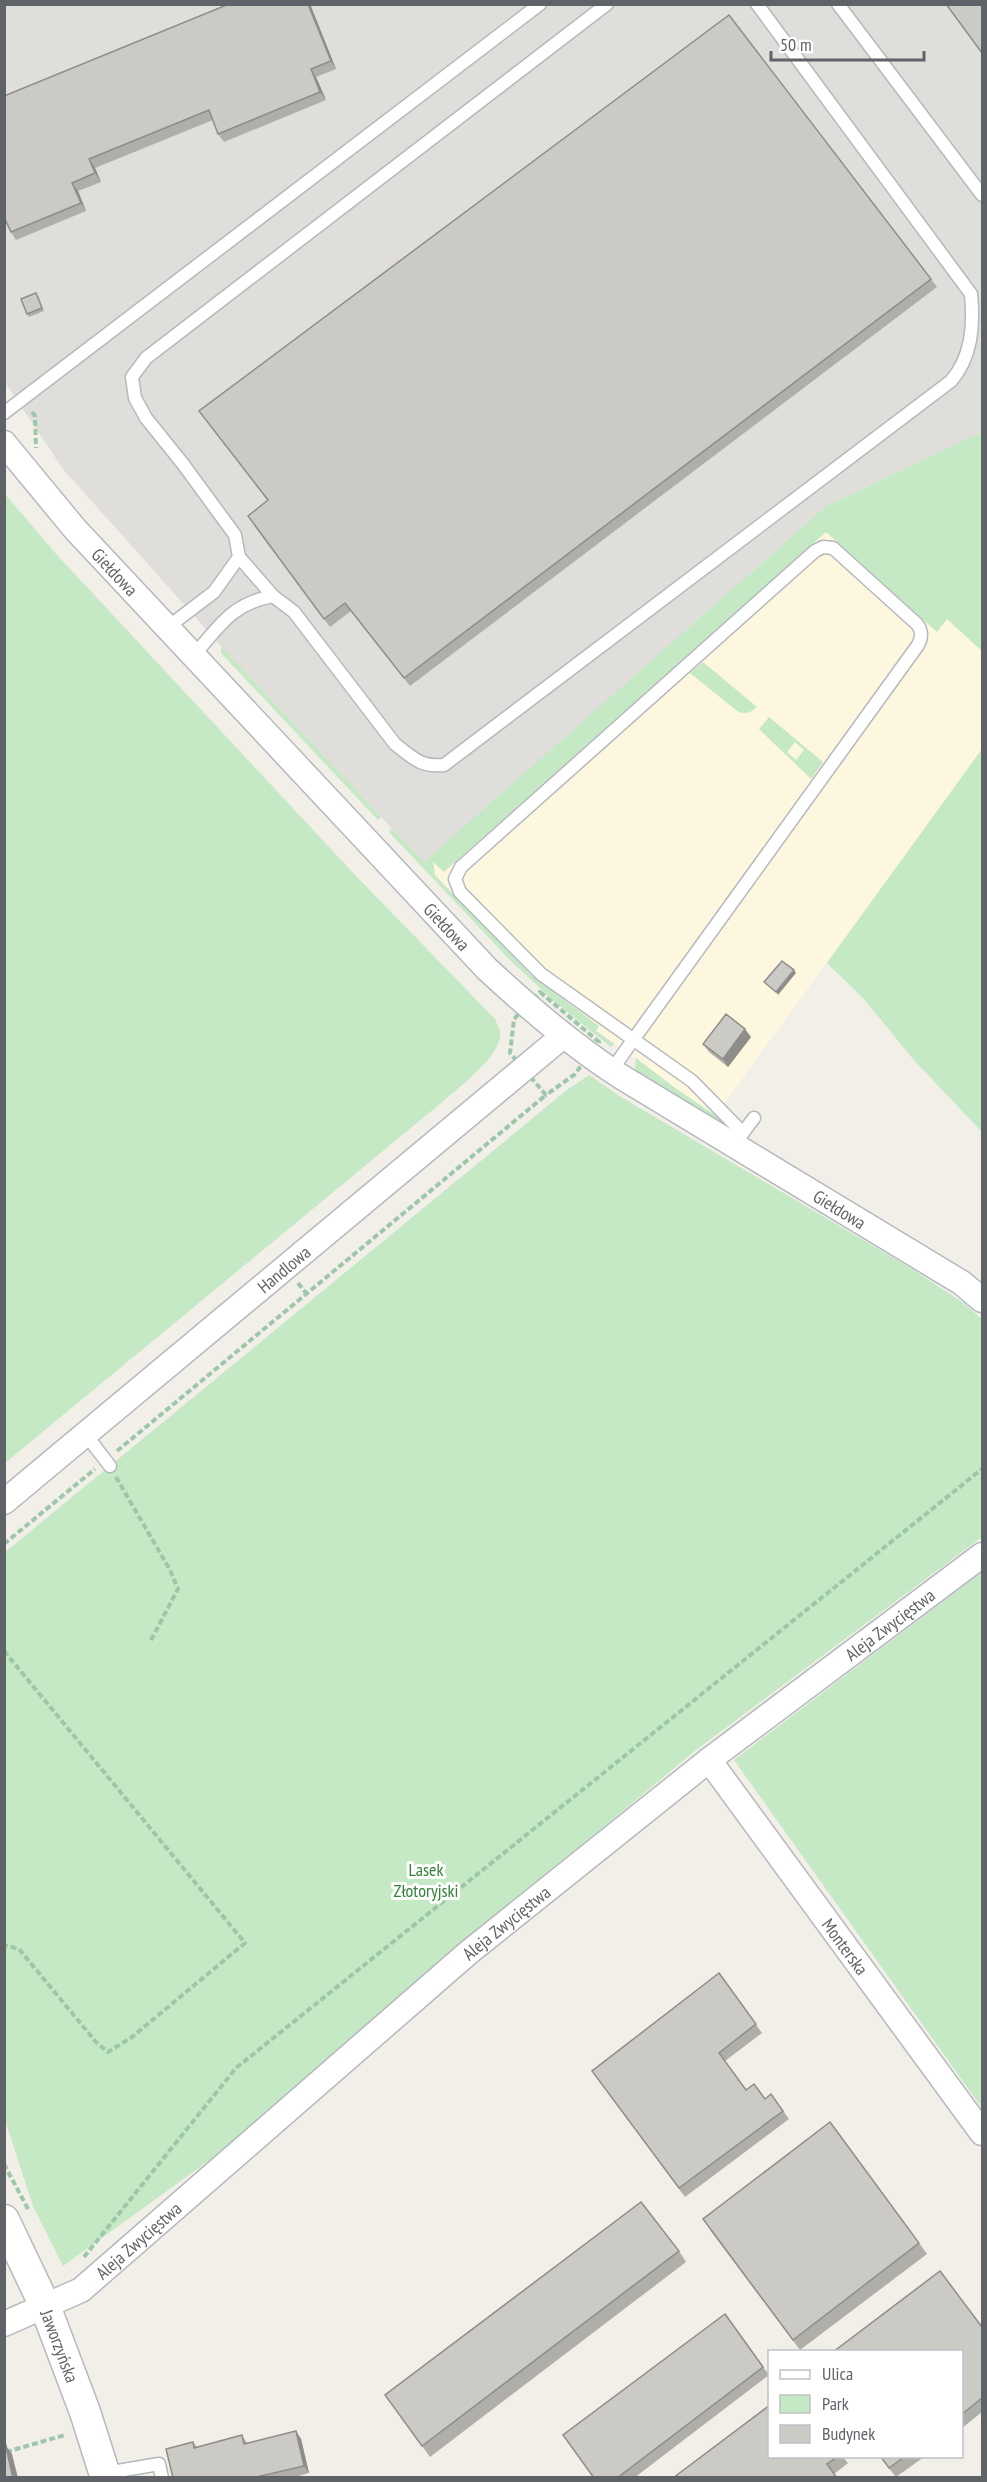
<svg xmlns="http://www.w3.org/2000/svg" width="987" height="2482" font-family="'PT Sans Narrow',sans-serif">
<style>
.commercial{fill:#fef7e0}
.industrial{fill:#e0deda}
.green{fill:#c5e8c5;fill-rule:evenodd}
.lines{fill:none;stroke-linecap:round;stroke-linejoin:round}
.service-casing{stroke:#b5b8bc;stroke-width:15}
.minor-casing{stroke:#b5b8bc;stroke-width:27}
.tertiary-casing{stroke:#b5b8bc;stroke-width:33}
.path{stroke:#9cc7a9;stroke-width:4;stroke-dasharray:6 3;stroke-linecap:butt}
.service{stroke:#fff;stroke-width:12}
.minor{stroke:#fff;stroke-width:24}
.tertiary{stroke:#fff;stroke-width:30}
.wall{fill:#afaea9}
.shaded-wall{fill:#8f8d8a}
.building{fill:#cccac5;stroke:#8f8d8a;stroke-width:1.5}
.labels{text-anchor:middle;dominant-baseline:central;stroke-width:6;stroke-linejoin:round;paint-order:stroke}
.street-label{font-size:18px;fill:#5f6368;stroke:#fff}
.park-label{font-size:18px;fill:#348238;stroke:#fff}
</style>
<rect width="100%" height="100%" fill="#f1efe8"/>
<polygon class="commercial" points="827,510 982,651 982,749 715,1116 571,1012 531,977 423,865"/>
<polygon class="industrial" points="4,5 982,5 982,432 826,506 424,863 221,646 63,469 5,382"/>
<g class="green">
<polygon points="982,432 982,651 947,619 937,632 826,532 444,872 433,862 435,875 531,975 599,1026 596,1031 614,1044 611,1047 555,1002 511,961 389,832 392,829 424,862 826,506"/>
<path d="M 4,493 L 57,555 L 356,876 L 495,1019 C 496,1023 500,1028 500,1032 C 503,1055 457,1089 441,1103 L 5,1463 Z"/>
<polygon points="221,646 381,817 378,820 221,653"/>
<path d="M 703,662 L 757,707 C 751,713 744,715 737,711 L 690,673 Z"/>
<path d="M 769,717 L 823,762 L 811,779 L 759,729 ZM 795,742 L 804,750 L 796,760 L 787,752 Z"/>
<polygon points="982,749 982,1132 913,1059 864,999 827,963"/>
<polygon points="636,1058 675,1088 727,1123 728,1128 638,1075 635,1068"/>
<polygon points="589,1075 621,1097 912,1269 965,1304 982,1319 982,1537 696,1750 374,2018 225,2149 63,2266 33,2206 5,2120 4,1553 567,1090"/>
<polygon points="982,1572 982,2108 734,1760"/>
</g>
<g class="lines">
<defs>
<g id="service">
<polyline points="838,4 982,195"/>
<polyline points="4,413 540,4"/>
<polyline points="239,557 273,596"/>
<polyline points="168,627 214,592 239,557 235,535 183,464 146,418 135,398 132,377 146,358 607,4"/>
<path d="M 194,655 C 220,626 231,604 273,596 L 294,612 L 395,744 C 413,758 420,767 444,765 L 951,381 C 972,357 974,325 971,294 L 757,4"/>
<path d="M 611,1071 L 633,1040 L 918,645 C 922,638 922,630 917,624 L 833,548 L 823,547 L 815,551 L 461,867 L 455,879 L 460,892 L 541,974 L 692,1081 L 743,1133"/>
<polyline points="739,1138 754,1118"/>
<polyline points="86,1435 110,1466"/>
<polyline points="106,2473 159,2464 162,2478"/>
</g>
<g id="minor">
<path id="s1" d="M 4,443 L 75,529 L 487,969 C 529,1008 572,1045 620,1076 L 962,1283 L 982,1300"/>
<path id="s2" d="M 4,1502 L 563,1036"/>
<path id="s3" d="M 709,1760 L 982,2133"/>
<path id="s4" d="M 4,2324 L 81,2290 L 468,1953 L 709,1760 L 982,1555"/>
</g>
<g id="tertiary">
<path id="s5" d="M 4,2220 L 45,2306 L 85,2412 L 106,2478"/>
</g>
</defs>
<use href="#service" class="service-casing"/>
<use href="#minor" class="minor-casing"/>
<use href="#tertiary" class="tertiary-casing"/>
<g class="path">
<polyline points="32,412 35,416 36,448"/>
<polygon points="540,992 599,1042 574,1075 546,1095 510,1053 514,1019"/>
<polyline points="298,1283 307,1294"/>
<polyline points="117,1451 546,1095"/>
<polyline points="116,1477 170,1570 178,1589 151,1640"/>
<polyline points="4,1544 95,1469"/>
<polyline points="4,1651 245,1943 132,2037 108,2052 96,2042 19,1949 4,1945"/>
<polyline points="4,2164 28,2209"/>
<polyline points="84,2257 236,2068 982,1469"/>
<polyline points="6,2452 65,2435"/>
</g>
<use href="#service" class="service"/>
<use href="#minor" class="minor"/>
<use href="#tertiary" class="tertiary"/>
</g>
<g class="wall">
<polygon points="310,4 336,69 316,77 326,100 224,142 218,134 213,120 95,168 101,182 78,191 86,211 16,240 11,232 4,217"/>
<polygon points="931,279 937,287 410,686 351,611 330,627 248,516 267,501"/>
<polygon points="38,295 44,311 29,317 27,314"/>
<polygon points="751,1037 728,1067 709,1052 703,1044"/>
<polygon points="719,1973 762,2033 725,2061 746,2090 765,2099 771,2094 789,2119 685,2197 592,2071"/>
<polygon points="710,2230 919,2243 927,2254 800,2350"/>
<polygon points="679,2251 686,2262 430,2457 385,2395"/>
<polygon points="725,2314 769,2375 634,2478 594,2478"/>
<polygon points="982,2327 982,2412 962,2428 962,2352"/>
<polygon points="296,2431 301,2439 309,2473 291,2478 173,2478 193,2442 197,2447 242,2435 247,2443"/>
<polygon points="770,2457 843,2457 848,2463 834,2474"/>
<polygon points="880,2457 924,2457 896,2477"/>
</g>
<g class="shaded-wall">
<polygon points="308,4 310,4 336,69 331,61"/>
<polygon points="311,69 316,77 326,100 320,92"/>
<polygon points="89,159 95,168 101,182 95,173"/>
<polygon points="72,183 78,191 86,211 81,203"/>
<polygon points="794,970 796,973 778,995 776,992"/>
<polygon points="745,1029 751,1037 728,1067 723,1059"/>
<polygon points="296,2431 301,2439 309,2473 304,2466"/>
<polygon points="4,2435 7,2447 12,2454 18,2478 13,2478 4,2448"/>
</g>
<g class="building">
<polygon points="229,4 308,4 331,61 311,69 320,92 218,134 209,110 89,159 95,173 72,183 81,203 11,232 4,217 4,96"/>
<polygon points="946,4 982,4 982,53"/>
<polygon points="729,15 931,279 404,678 345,603 324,619 248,516 268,500 199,411"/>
<polygon points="36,293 42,308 27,314 21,299"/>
<polygon points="782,961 794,970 776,992 764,982"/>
<polygon points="726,1014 745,1029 723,1059 703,1044"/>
<polygon points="719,1973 756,2024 719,2053 746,2090 754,2084 765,2099 771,2094 783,2111 679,2188 592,2071"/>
<polygon points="830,2122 919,2243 793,2340 703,2219"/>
<polygon points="641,2202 679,2251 422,2446 385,2395"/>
<polygon points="940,2271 982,2327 982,2398 962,2414 962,2352 833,2352"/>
<polygon points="725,2314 763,2367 617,2478 594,2478 563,2435"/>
<polygon points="770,2405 770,2457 837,2457 827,2464 837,2478 673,2478"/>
<polygon points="296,2431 304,2466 252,2478 173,2478 166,2449 193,2442 194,2448 242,2435 244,2444"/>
<polygon points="5,2443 13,2478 4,2478"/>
<polygon points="881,2457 904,2457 889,2468"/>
</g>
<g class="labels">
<g class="street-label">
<text stroke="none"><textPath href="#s1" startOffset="170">Giełdowa</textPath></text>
<text stroke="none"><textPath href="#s1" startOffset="656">Giełdowa</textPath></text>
<text stroke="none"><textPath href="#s1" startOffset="1142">Giełdowa</textPath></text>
<text stroke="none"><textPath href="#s2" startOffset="364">Handlowa</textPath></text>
<text stroke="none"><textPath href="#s4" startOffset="1132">Aleja Zwycięstwa</textPath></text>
<text stroke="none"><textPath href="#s4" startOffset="646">Aleja Zwycięstwa</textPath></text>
<text stroke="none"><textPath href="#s3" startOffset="231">Monterska</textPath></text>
<text stroke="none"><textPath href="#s4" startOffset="160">Aleja Zwycięstwa</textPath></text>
<text stroke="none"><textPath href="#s5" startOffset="138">Jaworzyńska</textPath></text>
</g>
<g class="park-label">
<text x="426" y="1869">Lasek<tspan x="426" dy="21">Złotoryjski</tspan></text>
</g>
</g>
<rect width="987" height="2482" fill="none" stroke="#5f6368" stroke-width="12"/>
<rect x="768" y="2350" width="195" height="108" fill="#ffffff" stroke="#bfc1c3" stroke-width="1.5"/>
<rect x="780" y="2370" width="30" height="9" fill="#ffffff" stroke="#bfc1c3" stroke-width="1.5"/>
<text x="822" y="2380" font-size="18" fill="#5f6368">Ulica</text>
<rect x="780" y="2395" width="30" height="18" fill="#c5e8c5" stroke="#bfc1c3" stroke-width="1.5"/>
<text x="822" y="2410" font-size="18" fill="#5f6368">Park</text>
<rect x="780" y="2425" width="30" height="18" fill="#cccac5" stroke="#bfc1c3" stroke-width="1.5"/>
<text x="822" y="2440" font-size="18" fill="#5f6368">Budynek</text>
<path d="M771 51v9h153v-9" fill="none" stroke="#5f6368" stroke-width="3"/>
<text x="780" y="51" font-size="18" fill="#5f6368" stroke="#ffffff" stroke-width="4.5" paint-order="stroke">50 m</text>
</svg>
